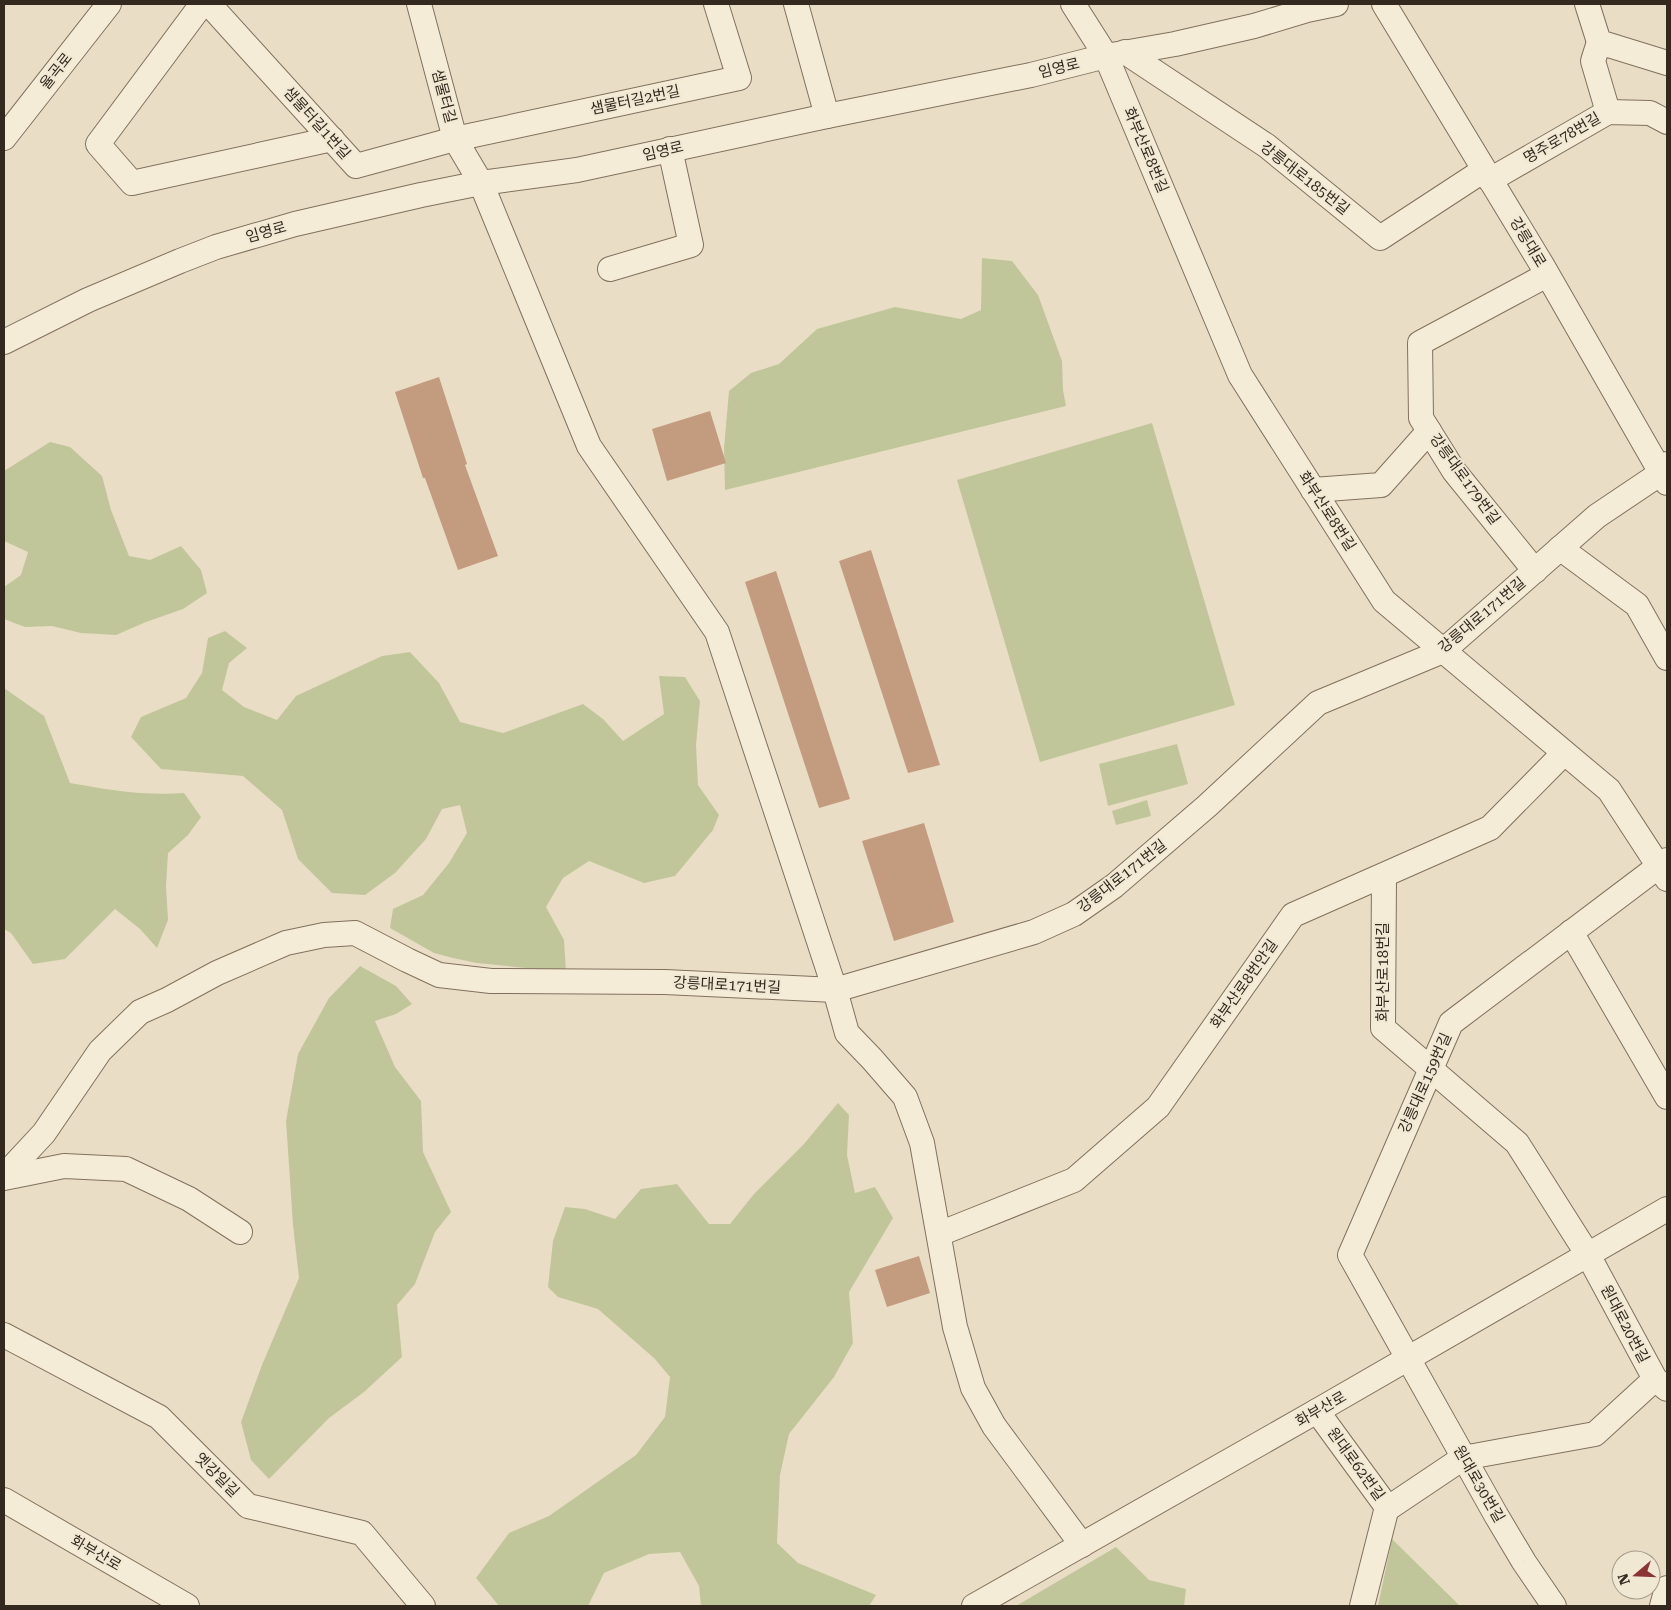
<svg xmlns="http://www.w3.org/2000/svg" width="1671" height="1610" font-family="'Roboto Serif','Noto Sans KR',serif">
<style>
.green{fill:#c1c69a}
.building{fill:#c39b7f}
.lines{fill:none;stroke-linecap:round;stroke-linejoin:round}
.minor-casing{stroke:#82705d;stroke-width:26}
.minor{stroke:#f5ecd7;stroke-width:24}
.labels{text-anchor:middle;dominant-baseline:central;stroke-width:4;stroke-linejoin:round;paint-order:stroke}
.street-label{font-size:15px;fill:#34291f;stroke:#f1e8d4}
</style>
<rect width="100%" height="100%" fill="#e9dec5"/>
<g class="green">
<polygon points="982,258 1012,261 1038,295 1062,361 1063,390 1066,406 725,490 724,448 729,391 751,373 779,364 817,329 895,307 961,319 981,310"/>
<polygon points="1152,423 1235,705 1040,762 957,480"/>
<polygon points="50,442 70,447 102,476 111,510 129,556 150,560 181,546 201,570 207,593 183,609 146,622 116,635 81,633 52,626 25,627 4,619 4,587 21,575 28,552 4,541 4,471"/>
<polygon points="225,631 247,648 229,663 222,690 244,707 277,720 296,696 382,656 410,652 439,683 460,722 503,733 583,704 603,719 623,741 664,714 659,676 685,677 700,701 696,745 698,785 719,815 713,830 675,876 644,883 589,861 563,878 546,907 564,940 566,972 477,963 453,958 434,953 390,928 393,909 423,895 449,863 467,833 460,805 442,809 426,839 395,873 365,895 332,893 298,859 282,810 243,776 161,769 131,737 141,717 186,698 202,673 208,638"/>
<path d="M 4,688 L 44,716 L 70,783 C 108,790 146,796 184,793 L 201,817 L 188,835 L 168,853 L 166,886 L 168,920 L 157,948 L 140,929 L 115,909 L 65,959 L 33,964 L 11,933 L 4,929 Z"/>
<polygon points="1177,744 1188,784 1108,806 1099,764"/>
<polygon points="1147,800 1151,816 1116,825 1112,811"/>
<polygon points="360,966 396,986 412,1004 396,1014 375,1021 395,1067 421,1101 423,1152 451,1212 435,1232 415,1284 397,1305 402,1357 364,1392 329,1418 269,1479 251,1460 241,1422 262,1365 299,1278 293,1225 286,1121 298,1054 329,998"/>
<polygon points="838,1103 849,1115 847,1155 855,1193 875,1187 893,1218 849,1292 853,1343 834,1377 789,1434 780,1475 777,1543 798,1563 876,1595 869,1606 701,1606 699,1586 680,1552 649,1554 604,1573 588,1606 499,1606 476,1578 509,1533 549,1516 636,1455 665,1417 670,1377 655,1359 598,1309 558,1297 548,1287 553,1241 565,1207 585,1209 615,1219 641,1189 677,1184 709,1224 730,1224 754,1194 803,1145"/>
<polygon points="1392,1539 1460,1606 1378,1606"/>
<polygon points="1116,1547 1149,1580 1186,1589 1184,1606 1016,1606"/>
</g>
<g class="building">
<polygon points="439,377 467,464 465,465 498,556 458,570 425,478 423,478 395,392"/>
<polygon points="710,411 726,463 667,481 652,429"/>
<polygon points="871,550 940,765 908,773 839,561"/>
<polygon points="776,571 850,799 819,808 745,582"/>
<polygon points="924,823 954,922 894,941 862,841"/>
<polygon points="919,1256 930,1293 887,1307 875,1270"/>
</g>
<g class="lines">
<defs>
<g id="minor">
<polyline points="202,4 98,144 132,183 332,139"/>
<polyline points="209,4 356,166 455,139 739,78 716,4"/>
<polyline points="419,4 455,139 481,183 589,446 717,632 835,990 847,1033 872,1059 905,1097 922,1143 955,1327 973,1388 994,1426 1082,1545"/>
<polyline points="796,4 827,116"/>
<polyline points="1073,4 1106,56 1240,375 1384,601 1609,790 1667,879"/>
<polyline points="1384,4 1542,265 1667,483"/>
<polyline points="1587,4 1599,42 1667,63"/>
<polyline points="1599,42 1593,61 1608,112"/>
<polyline points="1125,52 1267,146 1380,238 1484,170"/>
<polyline points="4,138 109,4"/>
<polyline points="1490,180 1608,112 1650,113 1667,122"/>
<polyline points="610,269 691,245 670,149"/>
<polyline points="4,342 88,300 180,261 216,247 295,224 421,195 481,183 577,170 827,116 1031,75 1106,56 1175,44 1254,26 1307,10 1336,4"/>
<polyline points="1313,490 1381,485 1429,431"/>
<polyline points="1560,548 1637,605 1667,658"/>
<polyline points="1535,571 1454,471 1421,418 1420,343 1547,275"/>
<polyline points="1384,876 1383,1028 1517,1143 1588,1255 1655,1379 1667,1389"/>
<polyline points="1571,932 1667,1097"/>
<polyline points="4,1176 44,1133 100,1051 140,1012 167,1000 217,973 286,943 324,935 355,933 407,960 439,975 491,981 665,982 835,990 1034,932 1074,914 1114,886 1207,806 1318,703 1443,651 1597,516 1661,473 1667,464"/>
<polyline points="4,1178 64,1166 126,1169 189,1199 240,1232"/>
<polyline points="939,1234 1074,1180 1158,1107 1293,915 1490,828 1564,753"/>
<polyline points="4,1335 159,1417 248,1506 362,1533 423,1606"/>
<polyline points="1317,1411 1387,1507 1362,1606"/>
<polyline points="4,1500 187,1606"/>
<polyline points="1387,1509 1463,1458 1595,1434 1655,1379"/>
<polyline points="974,1606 1317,1411 1667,1209"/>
<polyline points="1554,1606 1524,1562 1496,1515 1350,1255 1451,1023 1667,860"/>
<polyline points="1662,1606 1667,1588"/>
</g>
</defs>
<use href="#minor" class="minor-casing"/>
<use href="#minor" class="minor"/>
</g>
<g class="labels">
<g class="street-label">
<text transform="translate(1059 68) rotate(-14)">임영로</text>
<text transform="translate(56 71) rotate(-52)">율곡로</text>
<text transform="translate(444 96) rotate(75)">샘물터길</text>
<text transform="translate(635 100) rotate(-12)">샘물터길2번길</text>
<text transform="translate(317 123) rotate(48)">샘물터길1번길</text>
<text transform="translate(1562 138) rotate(-30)">명주로78번길</text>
<text transform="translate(1146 150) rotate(67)">화부산로8번길</text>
<text transform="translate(663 151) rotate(-13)">임영로</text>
<text transform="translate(1305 178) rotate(38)">강릉대로185번길</text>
<text transform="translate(266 232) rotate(-16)">임영로</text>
<text transform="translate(1528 242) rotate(59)">강릉대로</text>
<text transform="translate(1465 479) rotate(54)">강릉대로179번길</text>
<text transform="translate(1327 511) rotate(57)">화부산로8번길</text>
<text transform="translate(1482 615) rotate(-40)">강릉대로171번길</text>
<text transform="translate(1122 876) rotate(-38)">강릉대로171번길</text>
<text transform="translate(1383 972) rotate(-90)">화부산로18번길</text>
<text transform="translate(1244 984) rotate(-55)">화부산로8번안길</text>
<text transform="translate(727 985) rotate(3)">강릉대로171번길</text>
<text transform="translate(1425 1083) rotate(-66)">강릉대로159번길</text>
<text transform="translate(1625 1324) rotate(62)">원대로20번길</text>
<text transform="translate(1321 1409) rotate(-30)">화부산로</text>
<text transform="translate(1356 1464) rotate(54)">원대로62번길</text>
<text transform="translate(217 1475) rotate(45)">옛강일길</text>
<text transform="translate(1479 1484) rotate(60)">원대로30번길</text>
<text transform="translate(96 1553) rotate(30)">화부산로</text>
</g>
</g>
<rect width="1671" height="1610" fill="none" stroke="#34291f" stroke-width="10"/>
<g transform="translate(1636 1575) rotate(251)"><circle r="24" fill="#f1e8d4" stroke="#a59c8c"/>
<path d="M0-4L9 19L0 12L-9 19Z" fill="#8a3436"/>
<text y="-8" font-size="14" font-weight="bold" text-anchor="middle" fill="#34291f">N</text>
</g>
</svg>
